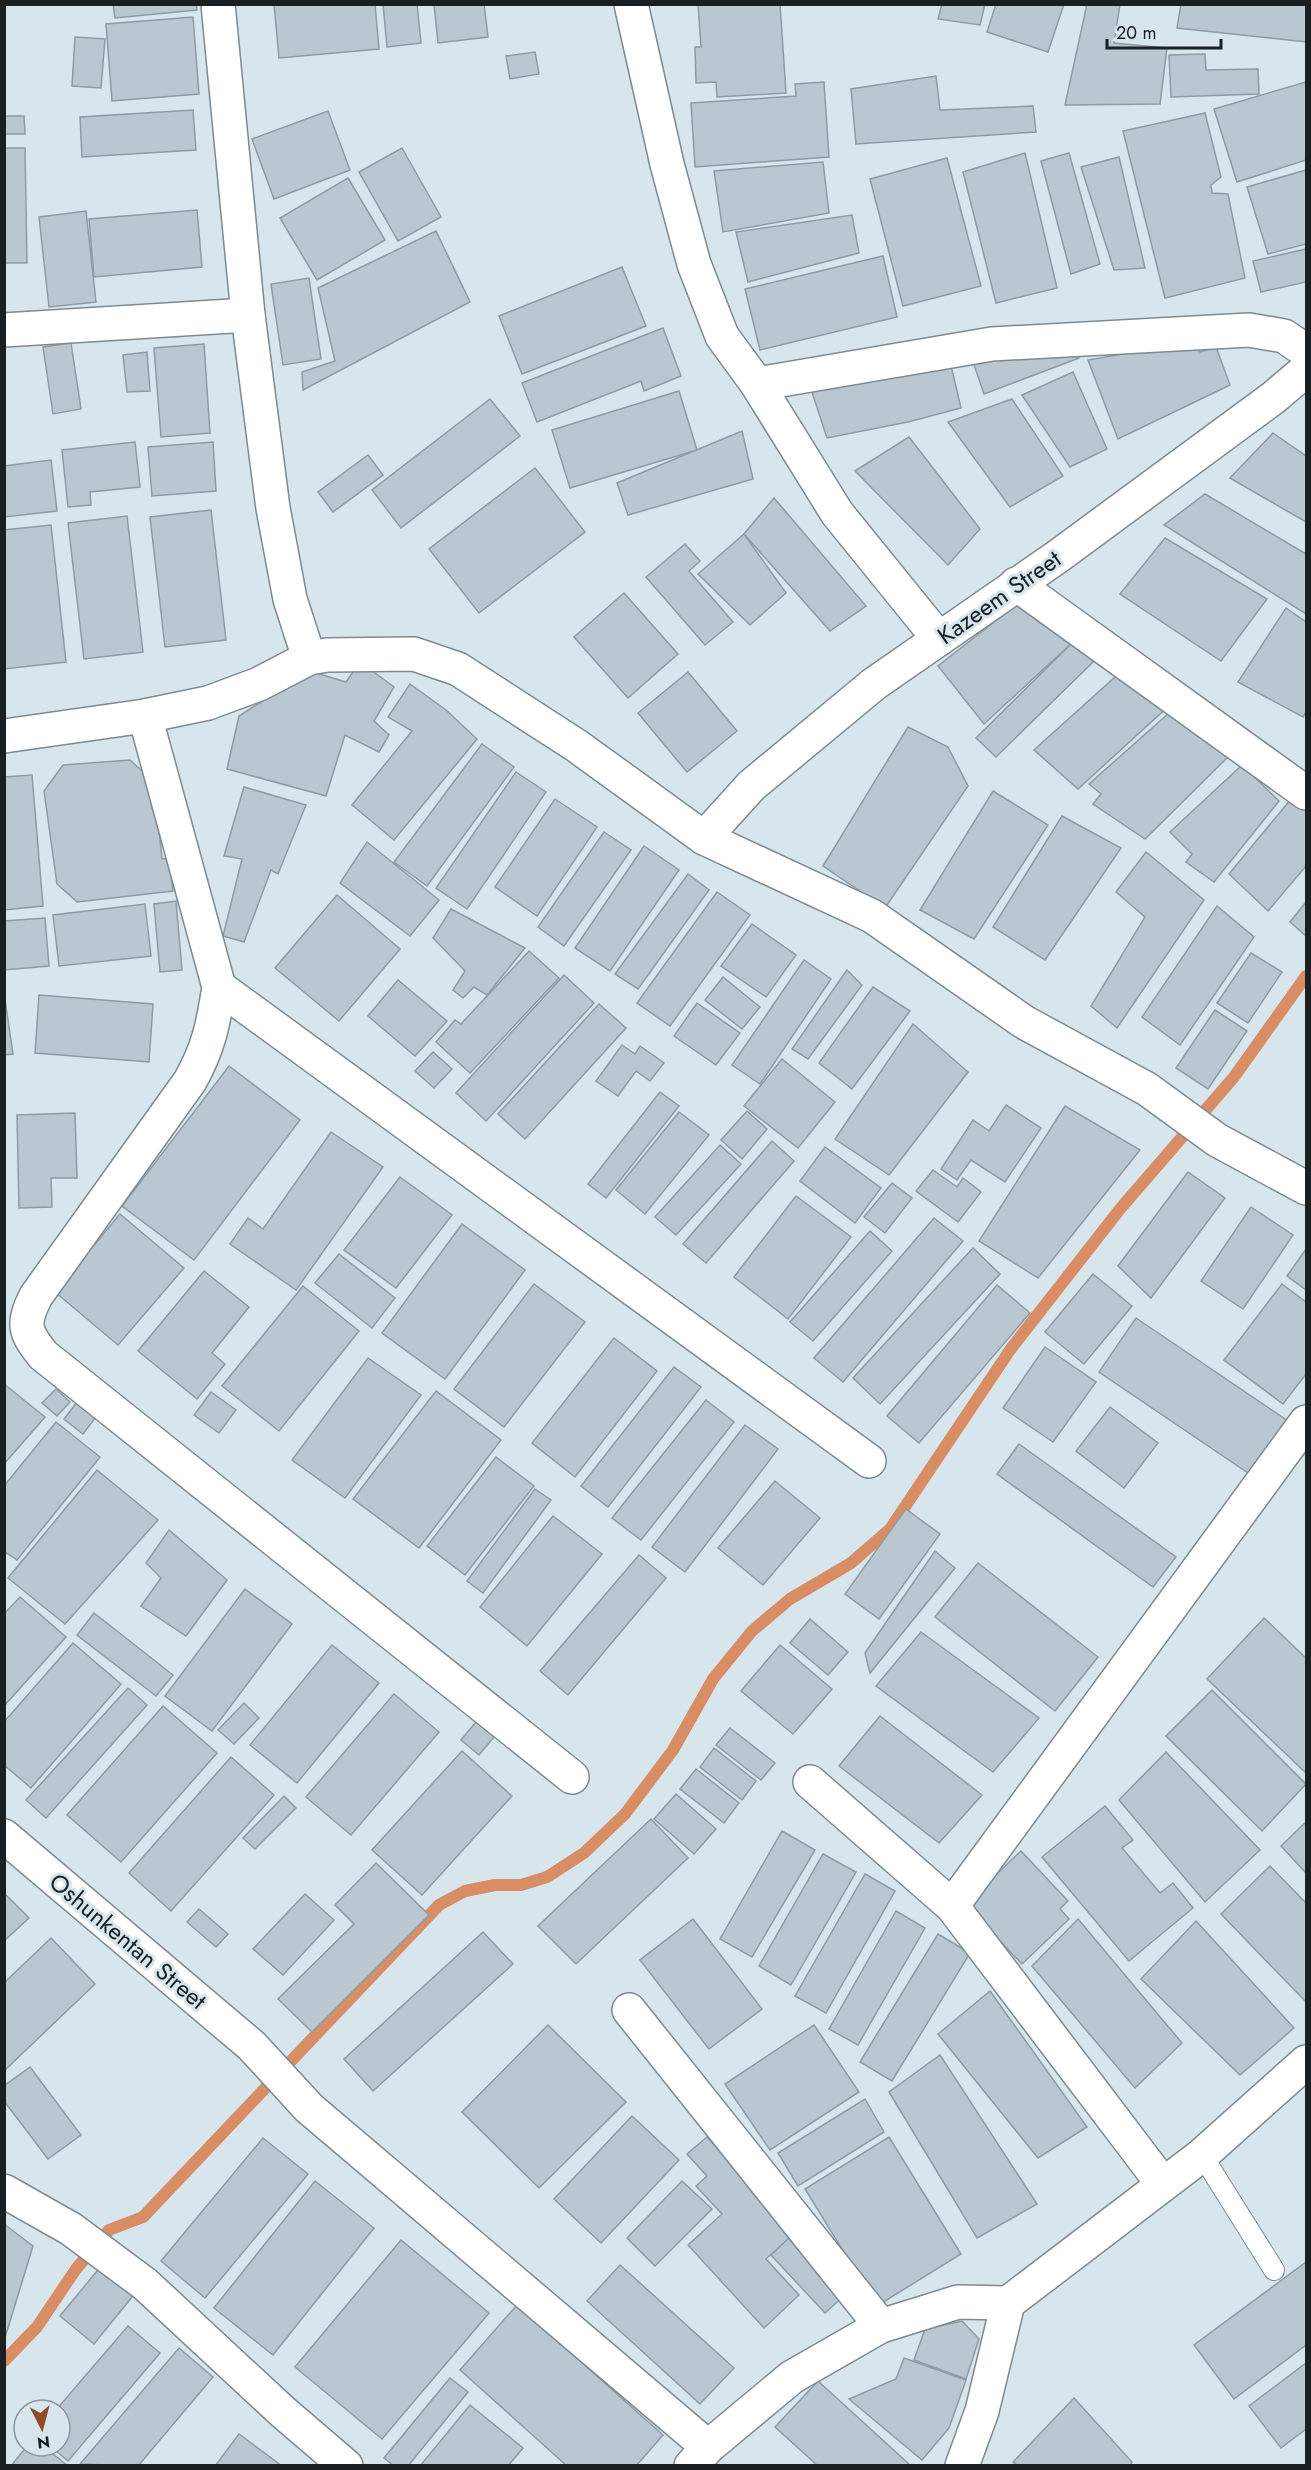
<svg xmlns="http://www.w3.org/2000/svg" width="1311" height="2470" font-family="Jost,sans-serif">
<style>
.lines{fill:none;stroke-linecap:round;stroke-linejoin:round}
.stream{stroke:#d88d65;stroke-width:12}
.building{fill:#bac7d0;stroke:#8e9ba3;stroke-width:1.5}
.service-casing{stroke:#7e8a92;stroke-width:22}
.minor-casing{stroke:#7e8a92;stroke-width:36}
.tertiary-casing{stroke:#7e8a92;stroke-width:36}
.service{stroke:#fff;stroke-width:20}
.minor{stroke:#fff;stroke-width:33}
.tertiary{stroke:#fff;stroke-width:33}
.labels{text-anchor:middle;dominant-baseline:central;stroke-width:6;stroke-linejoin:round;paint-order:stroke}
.street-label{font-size:24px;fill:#1a1f22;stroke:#d7e5ed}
</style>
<rect width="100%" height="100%" fill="#d7e5ed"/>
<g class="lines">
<polyline class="stream" points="4,2361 37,2327 76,2269 109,2230 143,2217 439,1905 465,1891 495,1885 521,1885 547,1877 584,1853 625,1814 673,1750 713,1679 752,1631 790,1599 851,1563 890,1529 1010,1350 1120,1209 1234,1077 1306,976"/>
</g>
<g class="building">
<polygon points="113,4 196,4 197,10 115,18"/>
<polygon points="274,4 375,4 379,49 279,58"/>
<polygon points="383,4 417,4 421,43 387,47"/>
<polygon points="434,4 484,4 488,37 438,43"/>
<polygon points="698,4 780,4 786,93 717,97 716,82 696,83 695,47 701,47"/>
<polygon points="942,4 985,4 980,25 938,19"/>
<polygon points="996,4 1064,4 1048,52 987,32"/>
<polygon points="1087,4 1120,4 1114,43 1167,48 1160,104 1065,105"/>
<polygon points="1181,4 1306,4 1306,42 1177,28"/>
<polygon points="193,17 199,94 112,101 106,24"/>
<polygon points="75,37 105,39 101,88 72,86"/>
<polygon points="535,52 539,74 510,79 506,56"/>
<polygon points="1205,54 1206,70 1258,69 1259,94 1171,97 1169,55"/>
<polygon points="936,76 940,110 1033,106 1036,132 856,144 851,89"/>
<polygon points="824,82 829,157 695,167 691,103 796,96 795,84"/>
<polygon points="1306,82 1306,160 1237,182 1214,109"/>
<polygon points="193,110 196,150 82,157 80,117"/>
<polygon points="328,111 350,170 274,199 252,139"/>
<polygon points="1205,113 1221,177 1211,185 1212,193 1228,194 1245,278 1165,298 1123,131"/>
<polygon points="4,116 24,116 25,134 4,134"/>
<polygon points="4,148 25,148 27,263 4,263"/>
<polygon points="402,148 441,217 398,241 359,172"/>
<polygon points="1025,153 1057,288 996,303 963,172"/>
<polygon points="1069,153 1100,264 1071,274 1041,161"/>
<polygon points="1119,157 1145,268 1114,270 1081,167"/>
<polygon points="947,158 981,286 903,306 870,179"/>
<polygon points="823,162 829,213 723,232 714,171"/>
<polygon points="1306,170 1306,244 1268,254 1247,187"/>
<polygon points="348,178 385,240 317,280 280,218"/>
<polygon points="197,210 202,267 94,277 89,219"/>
<polygon points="86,211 96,302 49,307 39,217"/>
<polygon points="852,215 859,253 748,282 736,232"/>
<polygon points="436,231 470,302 303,390 302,372 335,361 318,288"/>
<polygon points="1306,249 1306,282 1261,292 1253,261"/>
<polygon points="883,256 897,317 760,350 745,289"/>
<polygon points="622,267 646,326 522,374 499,316"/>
<polygon points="309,278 321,359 283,365 271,284"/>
<polygon points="663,328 681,376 644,391 641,381 537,422 522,383"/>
<polygon points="1190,342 1200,352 1216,347 1230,385 1118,439 1088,360"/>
<polygon points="71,343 81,409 53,414 43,347"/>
<polygon points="204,344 210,433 161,437 154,348"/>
<polygon points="1075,347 1079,358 984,394 971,356"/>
<polygon points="147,352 150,391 127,392 123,355"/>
<polygon points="949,357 961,408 908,422 827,438 809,383"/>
<polygon points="1073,372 1107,449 1070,467 1022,395"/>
<polygon points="679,391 697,450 570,488 552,430"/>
<polygon points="490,399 520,436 401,528 372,490"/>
<polygon points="1012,399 1063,476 1010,507 948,422"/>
<polygon points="742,431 753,479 628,515 617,483"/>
<polygon points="1273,433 1306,456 1306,522 1230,478"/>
<polygon points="909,437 980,529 948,565 855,471"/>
<polygon points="135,442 140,487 90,492 91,505 68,507 62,450"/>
<polygon points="213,442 216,491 152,496 148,447"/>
<polygon points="368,455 383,475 333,512 318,492"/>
<polygon points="51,460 57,511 4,517 4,466"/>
<polygon points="535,468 585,532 479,613 429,549"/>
<polygon points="1205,494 1306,554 1306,614 1164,525"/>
<polygon points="774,498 866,606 830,631 744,534"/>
<polygon points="211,510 226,640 165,647 150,517"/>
<polygon points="127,516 143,652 84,659 68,523"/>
<polygon points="51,525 66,662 4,669 4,530"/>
<polygon points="744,534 786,593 750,625 698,574"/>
<polygon points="1165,538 1267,599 1221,661 1120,594"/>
<polygon points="685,544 700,561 689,571 733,622 705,645 646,577"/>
<polygon points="624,593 678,654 628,698 574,637"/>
<polygon points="1021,601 1074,641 984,724 938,666"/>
<polygon points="1286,608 1306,622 1306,712 1303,717 1238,682"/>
<polygon points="1074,641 1095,660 996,757 976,738"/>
<polygon points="360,662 394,687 374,721 389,735 379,752 345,735 326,796 227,769 239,716 310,671 346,682"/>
<polygon points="1124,669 1172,703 1078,789 1034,750"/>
<polygon points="688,672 737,731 687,772 638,713"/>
<polygon points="410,684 446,710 477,739 394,840 352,805 412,731 388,717"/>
<polygon points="1178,705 1231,754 1145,839 1093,804 1101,794 1089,784"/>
<polygon points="908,727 948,747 968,786 885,908 823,866"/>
<polygon points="482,744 514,767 427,886 394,862"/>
<polygon points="130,760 154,782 162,859 169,858 173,891 77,902 57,884 44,791 63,765"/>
<polygon points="1242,765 1279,801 1214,882 1186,862 1192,854 1170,832"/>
<polygon points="516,772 546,792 467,909 436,888"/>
<polygon points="32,775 43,906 4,910 4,777"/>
<polygon points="244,787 306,805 278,874 271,870 244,942 223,936 242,859 224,856"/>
<polygon points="993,791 1048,825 974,939 920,910"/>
<polygon points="1296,793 1306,801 1306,866 1268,911 1229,874"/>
<polygon points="555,799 597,827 537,916 495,887"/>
<polygon points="1062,816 1121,848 1045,960 993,927"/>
<polygon points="604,832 631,850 564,946 538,927"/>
<polygon points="367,842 439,900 410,936 340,883"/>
<polygon points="644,846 679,870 610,971 575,948"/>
<polygon points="1146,852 1204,900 1117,1028 1091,1006 1145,917 1116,892"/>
<polygon points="688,874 709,890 638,989 615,974"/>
<polygon points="717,892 750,915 670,1026 637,1003"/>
<polygon points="337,895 400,949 339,1021 275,968"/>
<polygon points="176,901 182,970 160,972 154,904"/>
<polygon points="1306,902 1306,936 1290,922"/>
<polygon points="145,904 151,956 59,966 53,915"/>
<polygon points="1217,906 1254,937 1180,1045 1142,1017"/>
<polygon points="451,909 525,948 487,995 474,987 463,998 453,990 465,971 433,938"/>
<polygon points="45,918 49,966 4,970 4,921"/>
<polygon points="752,924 796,955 766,997 721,966"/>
<polygon points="529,951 559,978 470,1073 436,1042 455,1020 461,1024"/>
<polygon points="1251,953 1282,972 1248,1023 1217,1003"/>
<polygon points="804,960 831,979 760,1084 732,1065"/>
<polygon points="847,970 862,985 808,1059 792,1049"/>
<polygon points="564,975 594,1003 486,1121 456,1093"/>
<polygon points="723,977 760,1007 742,1029 705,1000"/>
<polygon points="398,980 447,1021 415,1056 368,1016"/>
<polygon points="873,987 910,1011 852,1089 819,1063"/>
<polygon points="4,993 13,1054 4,1055"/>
<polygon points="39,995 153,1004 149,1062 35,1053"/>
<polygon points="697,1003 740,1033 716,1065 674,1036"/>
<polygon points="599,1004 626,1028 525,1139 498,1114"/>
<polygon points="1215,1010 1247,1031 1208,1089 1176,1068"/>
<polygon points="913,1024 968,1072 889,1175 835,1139"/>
<polygon points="622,1045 635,1054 640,1046 664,1063 650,1081 636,1071 618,1096 596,1081"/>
<polygon points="433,1052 452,1069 434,1088 415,1071"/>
<polygon points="782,1059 835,1102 798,1148 744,1106"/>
<polygon points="229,1066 300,1120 194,1260 122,1206"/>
<polygon points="660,1092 679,1106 606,1198 588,1184"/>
<polygon points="1006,1105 1041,1128 1005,1182 971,1160 957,1180 941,1169 973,1120 989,1131"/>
<polygon points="1065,1106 1140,1150 1038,1278 979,1241"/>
<polygon points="747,1111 767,1129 742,1159 721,1140"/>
<polygon points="679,1112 709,1135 645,1214 616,1190"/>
<polygon points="75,1113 77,1178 51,1178 52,1207 19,1208 17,1115"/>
<polygon points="331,1132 383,1167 296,1290 230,1244 248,1218 263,1229"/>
<polygon points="772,1141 794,1161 706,1263 683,1244"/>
<polygon points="720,1145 741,1164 676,1235 655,1217"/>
<polygon points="825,1147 881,1188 855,1223 800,1181"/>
<polygon points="933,1170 957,1187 963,1178 981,1192 958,1222 916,1191"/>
<polygon points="1188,1172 1225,1198 1151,1298 1118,1266"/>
<polygon points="400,1177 452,1215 396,1288 344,1250"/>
<polygon points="892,1183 912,1198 885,1233 864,1217"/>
<polygon points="796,1196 851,1237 788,1319 734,1277"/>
<polygon points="1251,1207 1293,1235 1243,1309 1201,1281"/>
<polygon points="120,1214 184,1268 118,1345 55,1292"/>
<polygon points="934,1218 963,1241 843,1382 814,1358"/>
<polygon points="462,1224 525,1270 445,1379 382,1333"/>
<polygon points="870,1231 892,1251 813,1341 790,1322"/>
<polygon points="973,1248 1000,1274 880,1404 853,1378"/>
<polygon points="1306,1249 1306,1290 1287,1276"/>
<polygon points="339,1254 395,1298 372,1328 315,1283"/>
<polygon points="204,1271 249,1307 212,1353 225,1364 197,1399 138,1351"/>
<polygon points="1093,1274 1132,1306 1084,1364 1045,1332"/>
<polygon points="534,1284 585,1322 504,1427 454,1389"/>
<polygon points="1282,1284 1306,1302 1306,1374 1283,1404 1224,1360"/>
<polygon points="997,1285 1030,1313 919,1443 887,1416"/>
<polygon points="303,1286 359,1331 279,1431 222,1386"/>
<polygon points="1136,1318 1288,1421 1251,1475 1099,1372"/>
<polygon points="614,1338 657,1371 575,1477 532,1443"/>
<polygon points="1045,1347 1096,1382 1053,1442 1003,1408"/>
<polygon points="368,1358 421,1395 345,1498 292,1460"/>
<polygon points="674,1367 701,1387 608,1507 581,1486"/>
<polygon points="4,1384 45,1417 4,1464"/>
<polygon points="56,1389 70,1402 57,1416 42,1403"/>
<polygon points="436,1391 501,1440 419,1548 353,1499"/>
<polygon points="211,1392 236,1410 219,1433 194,1415"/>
<polygon points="706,1400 734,1422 641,1540 612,1518"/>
<polygon points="77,1402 96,1417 83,1434 64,1419"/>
<polygon points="1110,1407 1158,1443 1124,1488 1076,1451"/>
<polygon points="56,1422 100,1457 17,1560 4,1551 4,1486"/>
<polygon points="745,1425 778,1449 685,1572 652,1547"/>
<polygon points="1019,1444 1176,1557 1153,1587 997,1474"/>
<polygon points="496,1457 534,1486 465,1575 427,1546"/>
<polygon points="97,1470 158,1520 65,1624 8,1578"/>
<polygon points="775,1481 820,1518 763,1585 718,1548"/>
<polygon points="535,1489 551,1500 483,1593 467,1581"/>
<polygon points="906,1509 940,1534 879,1619 845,1594"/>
<polygon points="553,1516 602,1554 527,1646 480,1607"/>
<polygon points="169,1530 227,1580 186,1636 141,1606 161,1578 146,1563"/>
<polygon points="935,1551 955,1568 870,1673 865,1653"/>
<polygon points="639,1555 666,1578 568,1695 540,1671"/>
<polygon points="978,1563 1098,1657 1055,1711 935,1617"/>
<polygon points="245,1589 292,1624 212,1731 165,1696"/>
<polygon points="20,1597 66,1637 4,1706 4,1614"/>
<polygon points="94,1613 173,1675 156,1696 77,1635"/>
<polygon points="1264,1618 1306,1658 1306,1773 1207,1679"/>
<polygon points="810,1619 848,1652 828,1675 790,1643"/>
<polygon points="921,1632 1039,1718 993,1772 876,1686"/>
<polygon points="73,1643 121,1684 31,1788 4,1765 4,1722"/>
<polygon points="332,1645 379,1683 297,1783 250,1745"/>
<polygon points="780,1645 832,1689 793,1734 741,1691"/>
<polygon points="128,1688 147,1705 46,1818 26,1800"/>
<polygon points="1212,1690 1306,1784 1262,1831 1166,1736"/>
<polygon points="394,1694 439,1732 351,1835 306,1797"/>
<polygon points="244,1703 259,1718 234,1744 218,1730"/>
<polygon points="163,1706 217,1753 121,1862 67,1815"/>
<polygon points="481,1716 498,1732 479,1755 461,1740"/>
<polygon points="880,1716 982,1795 939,1843 839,1766"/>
<polygon points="730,1728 775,1763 761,1780 716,1745"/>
<polygon points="714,1748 756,1781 742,1800 700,1767"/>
<polygon points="462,1751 512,1796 422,1895 372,1850"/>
<polygon points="1166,1752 1260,1850 1205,1902 1119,1800"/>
<polygon points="231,1757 274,1795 171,1911 129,1873"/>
<polygon points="696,1769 739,1803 724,1823 680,1789"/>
<polygon points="676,1794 716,1829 694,1854 654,1819"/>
<polygon points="284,1796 296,1808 255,1849 243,1838"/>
<polygon points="1105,1806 1133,1840 1122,1848 1160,1893 1173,1883 1193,1908 1129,1961 1042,1857"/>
<polygon points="651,1819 688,1858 576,1964 538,1926"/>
<polygon points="1306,1822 1306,1873 1281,1846"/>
<polygon points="782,1831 815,1850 752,1957 720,1939"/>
<polygon points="1021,1851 1068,1901 1060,1909 1069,1919 1022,1964 965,1904"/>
<polygon points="823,1854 856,1872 791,1985 759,1966"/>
<polygon points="376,1863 429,1915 312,2032 278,1999 354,1924 335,1905"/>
<polygon points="1270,1866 1306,1903 1306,2002 1221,1914"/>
<polygon points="865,1874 895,1891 826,2013 795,1996"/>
<polygon points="4,1893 29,1918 4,1941"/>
<polygon points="305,1894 334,1920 283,1975 253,1949"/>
<polygon points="199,1909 228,1934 216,1947 187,1922"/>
<polygon points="896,1911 925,1928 858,2045 829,2029"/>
<polygon points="693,1919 762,2009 709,2049 640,1960"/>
<polygon points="1078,1919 1182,2043 1135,2088 1032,1966"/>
<polygon points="1196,1921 1294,2028 1240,2075 1141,1979"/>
<polygon points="483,1932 513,1964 373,2091 344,2059"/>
<polygon points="938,1934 970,1953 892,2081 860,2062"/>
<polygon points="51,1938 95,1984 4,2071 4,1983"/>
<polygon points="990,1991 1087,2127 1038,2158 938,2034"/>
<polygon points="548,2025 626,2102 539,2188 462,2112"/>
<polygon points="814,2025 859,2092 770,2150 725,2084"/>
<polygon points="940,2055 1037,2204 977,2238 889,2092"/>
<polygon points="30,2067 81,2135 48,2159 4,2101 4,2086"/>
<polygon points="865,2099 884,2132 798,2186 778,2153"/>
<polygon points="632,2116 679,2160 601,2243 554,2199"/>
<polygon points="707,2137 795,2233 766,2259 799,2295 764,2328 688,2245 722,2214 696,2186 707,2176 687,2154"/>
<polygon points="889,2137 961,2254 877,2306 805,2189"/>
<polygon points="263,2138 308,2174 205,2298 161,2261"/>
<polygon points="315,2181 374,2228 273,2355 214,2308"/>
<polygon points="682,2181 712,2209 655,2266 627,2238"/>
<polygon points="4,2224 33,2246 4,2341"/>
<polygon points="793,2234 847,2293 825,2313 771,2255"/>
<polygon points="401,2240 489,2313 382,2439 295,2367"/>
<polygon points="1306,2262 1306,2345 1234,2399 1194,2345"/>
<polygon points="102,2265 136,2292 94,2344 60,2316"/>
<polygon points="620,2265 734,2368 700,2404 587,2301"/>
<polygon points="517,2305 663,2435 636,2466 567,2466 460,2370"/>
<polygon points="962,2321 979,2339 966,2379 914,2360 925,2329"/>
<polygon points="128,2326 160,2353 68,2461 50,2446 60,2446 60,2410 56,2410"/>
<polygon points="179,2348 213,2377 138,2466 80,2464"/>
<polygon points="904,2358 966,2380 949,2428 922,2460 849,2399 896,2379"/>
<polygon points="1306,2363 1306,2429 1281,2448 1249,2406"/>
<polygon points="450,2378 468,2392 408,2466 394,2466 384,2458"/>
<polygon points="818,2381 910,2465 909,2466 818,2466 775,2427"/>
<polygon points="1074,2398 1132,2462 1130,2466 1019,2466 1013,2462"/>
<polygon points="470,2405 523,2448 508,2466 420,2466"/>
<polygon points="239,2434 282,2466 215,2466"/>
<polygon points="27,2446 43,2446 68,2466 11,2466"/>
</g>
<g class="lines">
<defs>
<polyline id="service" points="1202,2155 1274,2270"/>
<g id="minor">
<polyline points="218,4 248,315 273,508 290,599 309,658"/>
<polyline points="631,4 667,164 694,264 722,336 757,384 837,513 939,639"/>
<polyline points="4,330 248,315"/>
<polyline points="757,384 992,344 1249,330 1284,336 1306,351"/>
<polyline points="1016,584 1306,793"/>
<path d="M 145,716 L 219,987 C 213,1025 209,1047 190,1081 L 36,1296 C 22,1324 24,1331 43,1355 L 572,1777"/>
<polyline points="704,838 751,786 874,684 1057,557 1273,398 1306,370"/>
<polyline points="219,987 869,1461"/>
<polyline points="810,1782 952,1906 1162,2183"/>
<polyline points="4,1836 252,2046 309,2108 708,2447"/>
<polyline points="952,1906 1306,1422"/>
<polyline points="629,2010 881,2326"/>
<polyline points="4,2191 71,2229 145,2284 283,2412 346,2466"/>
<polyline points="691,2466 708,2447 792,2377 881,2326 958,2302 1008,2303"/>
<polyline points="962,2466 982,2411 1008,2303 1202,2155 1306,2062"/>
</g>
<polyline id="tertiary" points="4,736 145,716 208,703 259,684 309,658 327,655 414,654 458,669 577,746 704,838 872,916 1024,1022 1147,1089 1217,1140 1306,1188"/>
</defs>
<use href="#service" class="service-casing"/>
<use href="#minor" class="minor-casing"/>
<use href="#tertiary" class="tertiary-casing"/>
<use href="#service" class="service"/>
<use href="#minor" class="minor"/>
<use href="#tertiary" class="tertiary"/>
</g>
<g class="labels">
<g class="street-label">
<text transform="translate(999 597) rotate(-35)">Kazeem Street</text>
<text transform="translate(128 1941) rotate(40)">Oshunkentan Street</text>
</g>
</g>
<rect width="1311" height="2470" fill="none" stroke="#1a1f22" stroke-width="12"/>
<g transform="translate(42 2428) rotate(174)"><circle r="28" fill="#d7e5ed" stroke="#8b969c" stroke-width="1.5"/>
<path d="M0-4.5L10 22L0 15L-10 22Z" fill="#924c24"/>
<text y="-9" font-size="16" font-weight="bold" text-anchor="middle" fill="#1a1f22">N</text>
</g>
<path d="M1107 39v9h114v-9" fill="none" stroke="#1a1f22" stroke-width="3"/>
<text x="1116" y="39" font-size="18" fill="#1a1f22" stroke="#d7e5ed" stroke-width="4.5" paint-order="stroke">20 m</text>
</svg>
